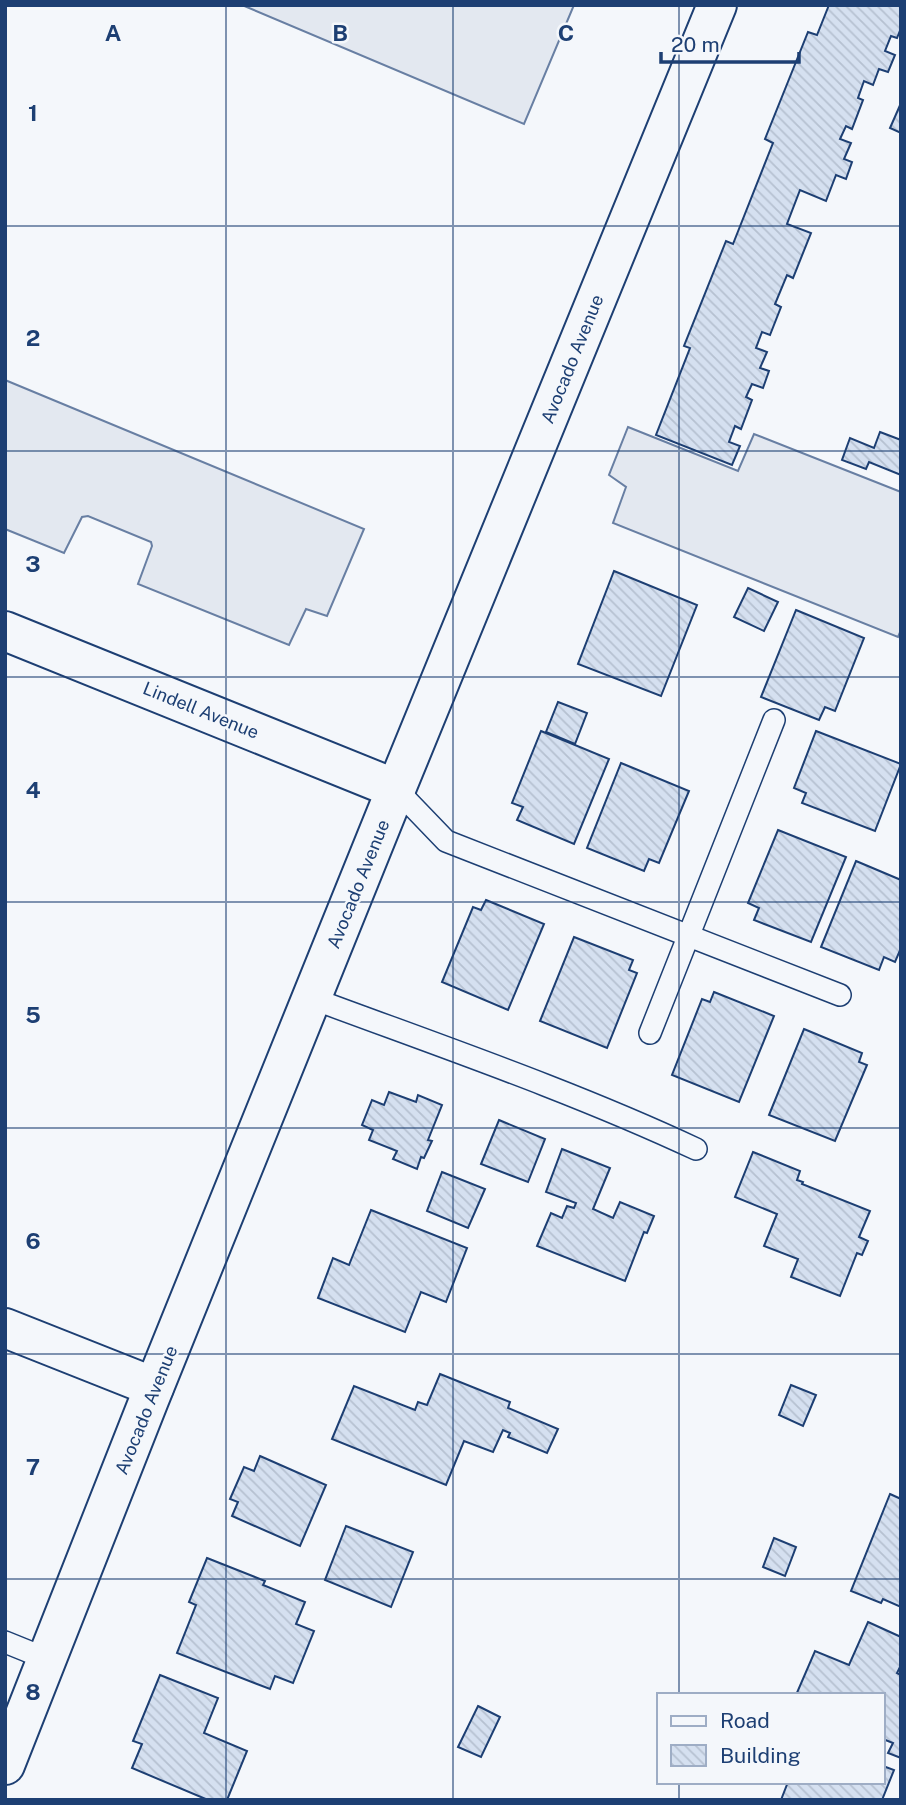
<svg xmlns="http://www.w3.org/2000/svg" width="906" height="1805" font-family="'Public Sans',sans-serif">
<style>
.parking{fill:#e3e8f0;stroke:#687fa3;stroke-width:2}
.building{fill:url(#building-back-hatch);stroke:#1d3f73;stroke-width:2}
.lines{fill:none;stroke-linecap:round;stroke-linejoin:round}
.service-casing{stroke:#1d3f73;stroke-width:24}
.minor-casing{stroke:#1d3f73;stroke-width:42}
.secondary-casing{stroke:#1d3f73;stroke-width:42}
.service{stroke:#f4f7fb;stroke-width:21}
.minor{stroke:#f4f7fb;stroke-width:38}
.secondary{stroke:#f4f7fb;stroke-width:38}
.grid{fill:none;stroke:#1d3f73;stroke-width:2;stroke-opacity:0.55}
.labels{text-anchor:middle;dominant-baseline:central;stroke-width:5;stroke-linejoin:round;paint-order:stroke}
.street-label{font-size:18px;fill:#1d3f73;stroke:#f4f7fb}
.grid-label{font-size:23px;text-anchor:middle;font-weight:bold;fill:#1d3f73;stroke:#f4f7fb;stroke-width:5;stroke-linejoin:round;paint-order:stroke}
</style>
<defs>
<pattern id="building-back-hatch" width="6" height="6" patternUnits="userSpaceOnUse" patternTransform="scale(1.75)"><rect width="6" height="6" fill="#d5e0f0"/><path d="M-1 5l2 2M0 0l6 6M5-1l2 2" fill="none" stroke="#b6c1d1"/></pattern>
</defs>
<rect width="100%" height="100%" fill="#f4f7fb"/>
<g class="parking">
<polygon points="242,5 574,5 524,124"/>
<polygon points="5,380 364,529 327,616 306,609 289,645 138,584 152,546 151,542 88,516 82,517 64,553 5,529"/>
<polygon points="628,427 738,471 754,434 901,492 901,630 898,637 613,523 626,487 609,475"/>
</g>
<g class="building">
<polygon points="829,5 901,5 901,28 897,38 891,36 885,51 895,55 888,72 879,69 873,85 864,81 858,98 863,100 852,129 846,126 840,139 851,143 844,159 852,162 846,179 836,175 826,201 800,190 787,224 811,233 793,278 787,275 775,304 781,307 770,335 762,332 756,348 767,352 760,368 769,371 763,388 752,384 746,397 752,400 741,429 735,426 729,442 740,446 732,465 656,435 690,348 684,346 726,241 733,244 773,143 765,139 808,32 817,35"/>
<polygon points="901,103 901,133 890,128"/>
<polygon points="880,432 901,440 901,475 869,462 866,469 842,460 850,438 874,448"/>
<polygon points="614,571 697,605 661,696 578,664"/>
<polygon points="748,588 778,602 764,631 734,617"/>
<polygon points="796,610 864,638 835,711 825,707 819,720 761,697"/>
<polygon points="558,702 587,713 575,744 546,732"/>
<polygon points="541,731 609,759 574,844 517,820 523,807 512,803"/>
<polygon points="816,731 901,764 875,831 802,803 806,793 794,788"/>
<polygon points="621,763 689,791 659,863 649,859 644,871 587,848"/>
<polygon points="778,830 846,857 811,942 754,920 759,908 748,903"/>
<polygon points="856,861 901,880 901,948 895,962 884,957 879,970 821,947"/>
<polygon points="486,900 544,924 508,1010 442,982 473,907 481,910"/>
<polygon points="574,937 633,960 629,970 637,973 607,1048 540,1021"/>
<polygon points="714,992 774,1016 739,1102 672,1075 702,999 710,1002"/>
<polygon points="804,1029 862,1053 859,1062 867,1065 835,1141 769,1115"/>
<polygon points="389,1092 416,1102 418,1095 442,1105 428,1140 432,1141 424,1158 421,1157 417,1169 393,1159 397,1151 369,1140 373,1130 362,1125 372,1100 384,1105"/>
<polygon points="499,1120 545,1139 528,1182 481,1164"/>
<polygon points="562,1149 610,1168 593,1209 613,1218 620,1202 654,1216 647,1233 644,1232 625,1281 537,1246 551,1213 562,1218 567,1206 574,1208 576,1203 546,1192"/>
<polygon points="753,1152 800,1171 797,1180 803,1182 802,1184 870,1211 859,1237 868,1241 862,1255 857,1253 840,1296 791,1277 798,1259 764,1246 777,1214 735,1197"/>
<polygon points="442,1172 485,1189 468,1228 427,1211"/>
<polygon points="371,1210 467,1248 446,1302 421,1292 405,1332 318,1298 333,1258 349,1265"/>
<polygon points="440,1374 510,1402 508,1408 558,1429 547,1453 508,1437 510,1433 503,1430 493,1452 464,1441 446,1485 332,1439 354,1386 415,1410 418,1402 427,1405"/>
<polygon points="791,1385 816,1395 803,1426 779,1415"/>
<polygon points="260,1456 326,1485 300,1546 232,1516 238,1502 230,1499 244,1467 254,1471"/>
<polygon points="890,1494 901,1499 901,1607 883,1599 881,1603 851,1591"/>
<polygon points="346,1526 413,1552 391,1607 325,1580"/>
<polygon points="774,1538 796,1547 785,1576 763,1567"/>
<polygon points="207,1558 265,1581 263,1585 305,1602 296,1624 314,1631 293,1683 275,1676 270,1689 177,1653 196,1605 189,1602"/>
<polygon points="868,1622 901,1637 901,1665 897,1673 901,1675 901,1758 888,1753 893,1743 883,1739 883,1695 796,1695 815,1651 849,1665"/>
<polygon points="160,1675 218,1698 204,1733 247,1751 227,1800 208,1800 132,1768 142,1744 133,1741"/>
<polygon points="478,1706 500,1717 481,1757 458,1747"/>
<polygon points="883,1766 894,1770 882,1800 781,1800 788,1782 883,1782"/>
</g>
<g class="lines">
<defs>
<g id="service">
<polyline points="396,789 446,841 840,995"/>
<path d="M 311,998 C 440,1046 572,1091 696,1149"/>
<polyline points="650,1033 774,720"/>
<polyline points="5,1642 47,1659"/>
</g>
<g id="minor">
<polyline points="5,631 396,789"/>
<polyline points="5,1328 154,1387"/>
</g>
<polyline id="secondary" points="5,1765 149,1400 396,789 717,5"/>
</defs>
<use href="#service" class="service-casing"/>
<use href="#minor" class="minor-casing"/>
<use href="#secondary" class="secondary-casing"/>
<use href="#service" class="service"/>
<use href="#minor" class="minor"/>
<use href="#secondary" class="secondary"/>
</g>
<path class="grid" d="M 226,5 L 226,1800M 453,5 L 453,1800M 679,5 L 679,1695M 5,226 L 901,226M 5,451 L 901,451M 5,677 L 901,677M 5,902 L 901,902M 5,1128 L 901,1128M 5,1354 L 901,1354M 5,1579 L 901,1579M 679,1782 L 679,1800"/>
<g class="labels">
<g class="street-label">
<text transform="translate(572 359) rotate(-68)">Avocado Avenue</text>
<text transform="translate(201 710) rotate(22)">Lindell Avenue</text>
<text transform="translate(358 884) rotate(-68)">Avocado Avenue</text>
<text transform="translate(146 1410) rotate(-68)">Avocado Avenue</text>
</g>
</g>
<g class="grid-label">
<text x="113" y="41">A</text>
<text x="340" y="41">B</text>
<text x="566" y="41">C</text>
<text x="33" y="121">1</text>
<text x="33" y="346">2</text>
<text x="33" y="572">3</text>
<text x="33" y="798">4</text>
<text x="33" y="1023">5</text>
<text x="33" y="1249">6</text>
<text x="33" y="1475">7</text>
<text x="33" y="1700">8</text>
</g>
<rect width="906" height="1805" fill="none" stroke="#1d3f73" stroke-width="14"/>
<rect x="657" y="1693" width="228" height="91" fill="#f4f7fb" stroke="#9eadc5" stroke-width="2"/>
<rect x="671" y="1716" width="35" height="10" fill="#f4f7fb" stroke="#9eadc5" stroke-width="2"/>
<text x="720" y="1728" font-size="21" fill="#1d3f73">Road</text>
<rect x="671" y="1745" width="35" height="21" fill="url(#building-back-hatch)" stroke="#9eadc5" stroke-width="2"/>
<text x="720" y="1763" font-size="21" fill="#1d3f73">Building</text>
<path d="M661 52v10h138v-10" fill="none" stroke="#1d3f73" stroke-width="3.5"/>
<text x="671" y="52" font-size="21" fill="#1d3f73" stroke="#f4f7fb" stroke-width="5" paint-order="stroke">20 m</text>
</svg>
